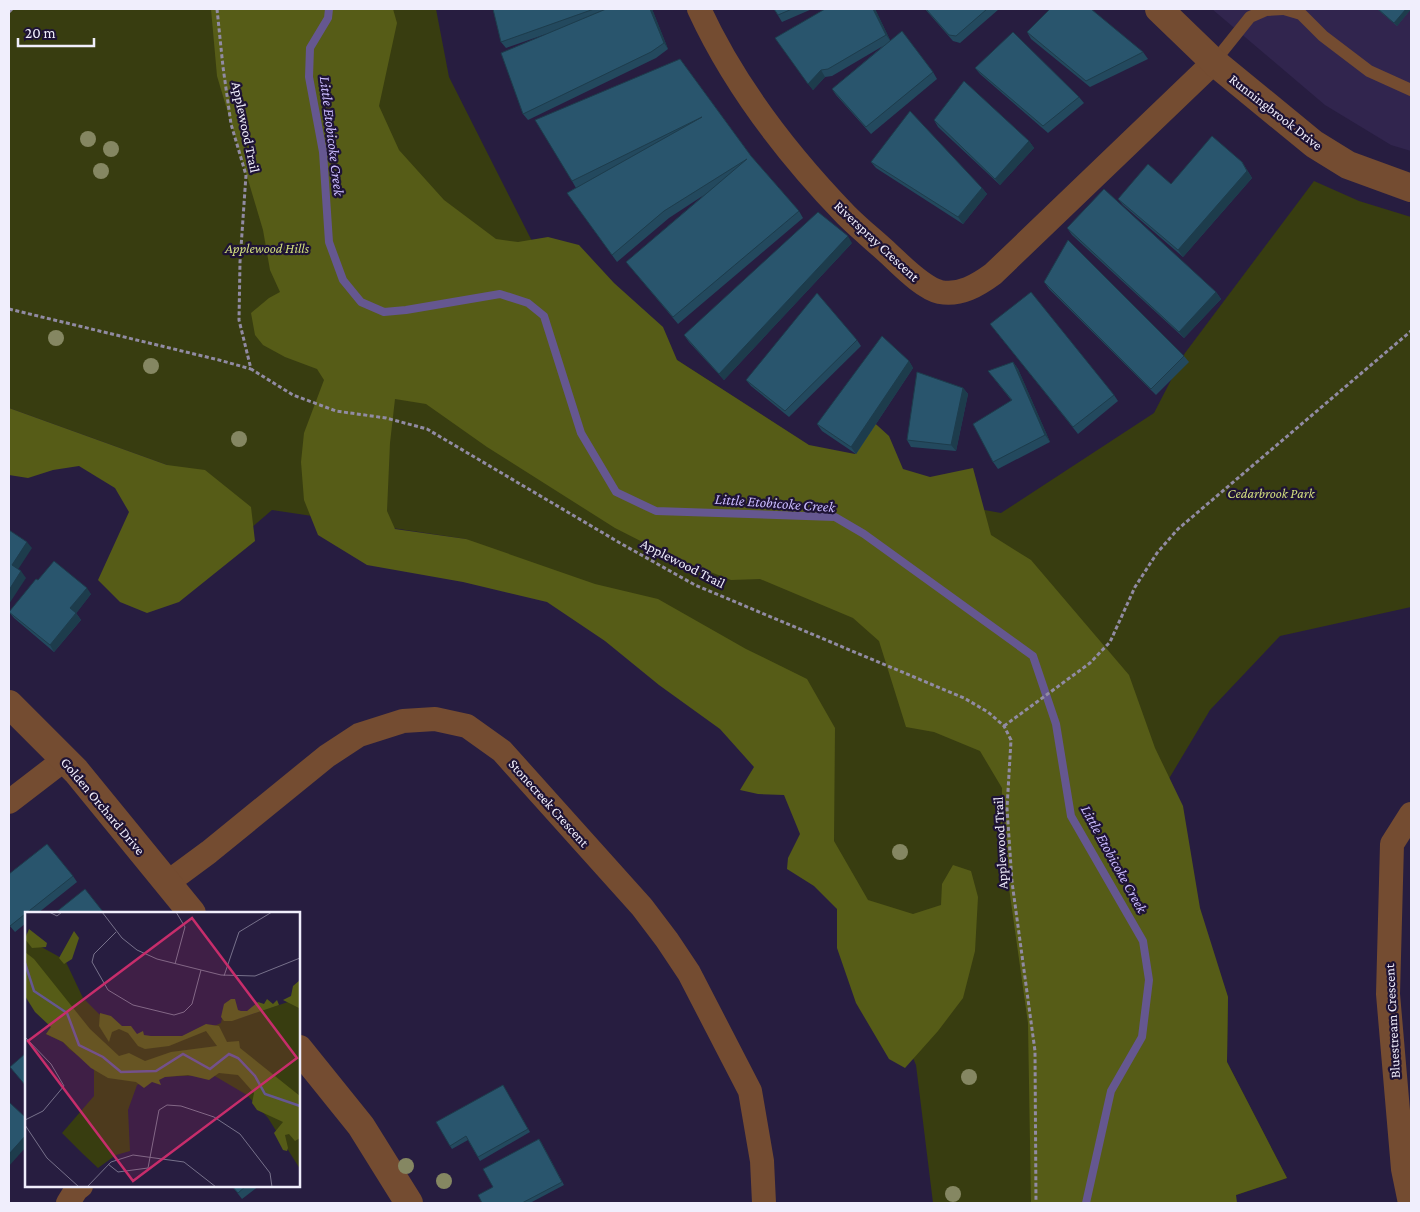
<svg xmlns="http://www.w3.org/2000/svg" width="1420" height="1212" font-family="'Crimson Pro',serif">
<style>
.built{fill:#31254e}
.green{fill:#383d10}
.forest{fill:#565c17}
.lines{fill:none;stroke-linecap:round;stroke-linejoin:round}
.stream{stroke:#655790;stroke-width:8}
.path{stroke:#918ba3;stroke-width:3;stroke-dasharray:4 2.5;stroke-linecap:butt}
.service{stroke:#744c31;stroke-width:12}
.minor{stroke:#744c31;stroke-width:24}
.tertiary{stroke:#744c31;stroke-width:28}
.tree{fill:#858762}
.wall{fill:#23495e}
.shaded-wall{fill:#1d3c4c}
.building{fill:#29556d;stroke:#1d3c4c}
.labels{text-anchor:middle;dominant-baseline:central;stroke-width:4.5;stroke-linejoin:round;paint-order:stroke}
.street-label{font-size:14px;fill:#f0eefc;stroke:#1e1335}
.park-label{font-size:14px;font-style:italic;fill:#d2de7e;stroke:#1e1335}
.water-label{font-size:15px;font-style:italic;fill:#c9bafe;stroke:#1e1335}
.inset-river{fill:none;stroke:#655790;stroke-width:2.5}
.inset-road{fill:none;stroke:#77718b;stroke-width:1}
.view{fill:#c72d6b;fill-opacity:0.15;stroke:#c72d6b;stroke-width:2.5}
.inset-edge{fill:none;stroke:#f0eefc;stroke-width:2.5}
</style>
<rect width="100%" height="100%" fill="#271d40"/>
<polygon class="built" points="1212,9 1411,9 1411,151 1391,145 1325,105"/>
<polygon class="green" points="9,9 436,9 449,77 538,253 677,360 879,491 1001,513 1154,413 1185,353 1314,181 1359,201 1411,217 1411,607 1280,636 1210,710 1158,797 1228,997 1227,1062 1287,1178 1236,1195 1235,1203 933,1203 916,1065 829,862 760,721 466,539 272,510 199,573 167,465 9,408"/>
<g class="forest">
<polygon points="211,9 393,9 397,23 379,106 399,150 444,200 496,239 518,242 548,237 579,245 614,283 663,327 677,360 809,445 855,454 868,417 889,436 903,469 930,477 973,468 991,535 1031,560 1129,675 1155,748 1183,806 1200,908 1228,997 1227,1062 1287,1178 1236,1195 1237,1203 1031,1203 1028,1023 1001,831 1002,788 980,751 934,732 906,727 879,641 853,618 760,579 731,580 672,557 615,528 487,447 426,404 395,399 390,443 387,511 395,529 466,539 595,584 658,599 746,649 807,679 835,728 834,841 868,900 913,914 941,905 942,884 953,865 971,871 978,897 975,951 963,998 938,1031 905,1068 889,1059 856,1003 837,948 837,909 814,886 787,869 788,858 800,834 784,795 758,794 740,790 754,767 720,729 659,685 605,641 547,602 463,582 367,565 318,535 304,500 301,462 304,433 324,380 317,369 285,357 263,345 255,335 251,313 269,298 280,292 270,270 263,230 217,76"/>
<polygon points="9,408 167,465 205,470 251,507 255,541 179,602 147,613 120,602 98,580 129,512 115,488 79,466 53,470 28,478 9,475"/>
</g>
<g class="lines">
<polyline class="stream" points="329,9 328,18 310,48 309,77 323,152 329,242 343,280 361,302 384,312 406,310 500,294 528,303 544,316 581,433 616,492 656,511 835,517 864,534 1033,656 1056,724 1071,816 1143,941 1149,980 1142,1037 1111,1091 1086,1203"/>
<g class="path">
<polyline points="217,9 223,67 231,124 246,175 240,262 239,320 251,369 293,395 336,411 386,418 427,429 620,543 695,585 964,698 988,712 1004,726 1011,740 1007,808 1012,882 1035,1051 1036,1203"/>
<polyline points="9,12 12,9"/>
<polyline points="9,309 219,360 251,369"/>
<polyline points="1004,726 1090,663 1110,642 1135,587 1157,553 1178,529 1411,331"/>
</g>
<g class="service">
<polyline points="1284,9 1301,14 1323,36 1369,71 1411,90"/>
<polyline points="1214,62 1250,17 1266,10 1283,9"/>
</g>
<g class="minor">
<path d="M 699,9 C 734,85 788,155 846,215 C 860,229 875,241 889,254 C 902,266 923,288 940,292 C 960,296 978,285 993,274 L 1214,62"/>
<polyline points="9,802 65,759"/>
<polyline points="167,883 209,852 327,756 359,735 403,721 435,719 467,726 502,751 642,907 667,940 689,973 750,1091 762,1161 764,1203"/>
<polyline points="68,1203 76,1190 81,1186"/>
<polyline points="1410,1203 1403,1169 1388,994 1392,844 1411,814"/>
</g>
<g class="tertiary">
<polyline points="1159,9 1214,62 1314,144 1348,165 1411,188"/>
<polyline points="9,704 76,771 192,913"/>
<polyline points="299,1049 361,1126 409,1203"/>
</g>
</g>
<g class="tree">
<circle cx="88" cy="139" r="8"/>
<circle cx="111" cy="149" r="8"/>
<circle cx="101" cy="171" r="8"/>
<circle cx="56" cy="338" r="8"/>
<circle cx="151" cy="366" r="8"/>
<circle cx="239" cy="439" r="8"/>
<circle cx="900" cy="852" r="8"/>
<circle cx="969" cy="1077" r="8"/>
<circle cx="406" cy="1166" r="8"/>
<circle cx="444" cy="1181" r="8"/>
<circle cx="953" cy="1194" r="8"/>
</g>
<g class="wall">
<polygon points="493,9 652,9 668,49 656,58 528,120 523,114 546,34 506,48 501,42"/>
<polygon points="774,9 812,9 782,22"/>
<polygon points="825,9 875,9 890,40 933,72 937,79 871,134 836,95 832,89 883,46 832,76 825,77 813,90 775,38"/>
<polygon points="925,9 999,9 960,43 953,41"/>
<polygon points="1377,9 1411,9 1397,26"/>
<polygon points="1027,32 1143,52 1148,59 1090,87 1031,39"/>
<polygon points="680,59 751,156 799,211 803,218 678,324 631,268 626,262 704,195 669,218 617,262 567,193 576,188 572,181"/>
<polygon points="975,68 1079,97 1084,103 1048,133 980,74"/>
<polygon points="934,120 1029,141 1034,148 1000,185 938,127"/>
<polygon points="871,162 982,188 987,194 963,224 876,168"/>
<polygon points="1242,162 1252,178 1183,257 1123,205 1118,199 1171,184"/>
<polygon points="1067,228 1216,292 1221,299 1184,338 1072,235"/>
<polygon points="852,243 724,380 689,342 684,335"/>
<polygon points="1044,282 1184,356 1189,362 1156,395 1049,289"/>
<polygon points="990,324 1114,395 1118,401 1078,434"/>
<polygon points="857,340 861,346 789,417 751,386 746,380"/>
<polygon points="909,361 913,368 856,454 822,431 817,424"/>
<polygon points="1013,362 1018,369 1050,442 998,469 993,462 1011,400 988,371"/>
<polygon points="963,388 968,394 956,451 911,447 907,440"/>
<polygon points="38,580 91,594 76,613 81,620 54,652 14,618 9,612"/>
<polygon points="9,874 73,876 77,882 38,913 26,913 26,923 15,932 9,925"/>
<polygon points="503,1085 530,1132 480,1161 468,1140 452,1149 450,1146"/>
<polygon points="541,1142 564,1185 530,1203 482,1203 493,1187"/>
<polygon points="232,1186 259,1186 242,1199"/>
</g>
<g class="shaded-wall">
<polygon points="650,9 652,9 668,49 664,43"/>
<polygon points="873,9 875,9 891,42 886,35"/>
<polygon points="1406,9 1411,9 1397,26 1394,23"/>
<polygon points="821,70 825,77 813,90 808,84"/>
<polygon points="1029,141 1034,148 1000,185 995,179"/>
<polygon points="1242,162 1252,178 1183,257 1178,250"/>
<polygon points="982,188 987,194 963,224 958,217"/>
<polygon points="848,236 852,243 724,380 719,374"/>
<polygon points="1216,292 1221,299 1184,338 1179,332"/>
<polygon points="909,361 913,368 856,454 851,447"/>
<polygon points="1013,362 1018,369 1050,442 1045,435"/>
<polygon points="963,388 968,394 956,451 951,445"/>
<polygon points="27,542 32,548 17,571 12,565"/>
<polygon points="21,571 26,578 9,604 9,590"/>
<polygon points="87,588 91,594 75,615 70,608"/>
<polygon points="76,613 81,620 54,652 50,645"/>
<polygon points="26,1135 26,1147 9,1166 9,1154"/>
</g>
<g class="building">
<polygon points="493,9 594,9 501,42"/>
<polygon points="606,9 650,9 664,43 651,52 523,114 501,53"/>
<polygon points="774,9 792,9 778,15"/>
<polygon points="825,9 873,9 886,35 828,69 821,70 808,84 775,38"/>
<polygon points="926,9 987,9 956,36 949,35"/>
<polygon points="1050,9 1091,9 1143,52 1086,81 1027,32"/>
<polygon points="1378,9 1406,9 1394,23"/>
<polygon points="902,31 933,72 866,127 832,89"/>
<polygon points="1013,32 1079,97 1043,126 975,68"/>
<polygon points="680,59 751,156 799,211 673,317 626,262 747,159 664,211 612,255 567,193 702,117 572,181 535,120"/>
<polygon points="964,81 1029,141 995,179 934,120"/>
<polygon points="910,111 982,188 958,217 871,162"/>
<polygon points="1212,136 1242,162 1247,171 1178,250 1118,199 1148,164 1171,184"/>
<polygon points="1104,189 1216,292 1179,332 1067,228"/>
<polygon points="818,212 848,236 719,374 684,335"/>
<polygon points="1068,240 1184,356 1151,389 1044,282"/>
<polygon points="1031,292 1114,395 1073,427 990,324"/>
<polygon points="817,293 857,340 785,411 746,380"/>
<polygon points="882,336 909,361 851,447 817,424"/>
<polygon points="1013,362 1045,435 993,462 973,424 1012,400 988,371"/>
<polygon points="917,372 963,388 951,445 907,440"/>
<polygon points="9,530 27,542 12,565 21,571 9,590"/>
<polygon points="54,561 87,588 70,608 76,613 50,645 9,612 36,579 38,580"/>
<polygon points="47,844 73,876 10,926 9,924 9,874"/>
<polygon points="85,889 104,913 55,913"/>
<polygon points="26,1053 26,1086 10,1067"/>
<polygon points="503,1085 528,1129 478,1157 466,1136 450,1146 436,1122"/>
<polygon points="9,1102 26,1118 26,1135 9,1154"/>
<polygon points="539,1139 562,1182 522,1203 482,1203 478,1195 493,1187 483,1169"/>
<polygon points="232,1186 246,1186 238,1193"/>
</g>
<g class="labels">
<g class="street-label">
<text transform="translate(1276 112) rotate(38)">Runningbrook Drive</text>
<text transform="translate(246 127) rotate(78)">Applewood Trail</text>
<text transform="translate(877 241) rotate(43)">Riverspray Crescent</text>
<text transform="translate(683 563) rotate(27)">Applewood Trail</text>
<text transform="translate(549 803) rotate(48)">Stonecreek Crescent</text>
<text transform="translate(103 806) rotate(50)">Golden Orchard Drive</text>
<text transform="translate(1000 843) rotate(-93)">Applewood Trail</text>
<text transform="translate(1392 1021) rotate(-93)">Bluestream Crescent</text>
</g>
<g class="park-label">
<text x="267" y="248">Applewood Hills</text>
<text x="1271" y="493">Cedarbrook Park</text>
</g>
<g class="water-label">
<text transform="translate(332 136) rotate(83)">Little Etobicoke Creek</text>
<text transform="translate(775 503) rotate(4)">Little Etobicoke Creek</text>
<text transform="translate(1114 859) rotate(61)">Little Etobicoke Creek</text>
</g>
</g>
<g transform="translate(25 912)">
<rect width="275" height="275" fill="#271d40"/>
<path d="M 0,20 L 11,32 L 40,48 L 58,86 L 74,102 L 122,129 L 125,125 L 153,130 L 196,111 L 199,97 L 212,107 L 266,89 L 275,80 L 275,257 L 243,206 L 222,183 L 188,163 L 128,165 L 112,173 L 103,198 L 105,239 L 91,243 L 73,256 L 58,242 L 37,221 L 69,184 L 69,155 L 44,137 L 38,130 L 21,122 L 26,115 L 0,81 Z" fill="#383d10"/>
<path d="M 4,17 L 22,31 L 21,35 L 7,36 L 0,27 ZM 49,19 L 54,26 L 47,47 L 39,52 L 34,46 ZM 0,40 L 9,47 L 65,117 L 94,144 L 104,141 L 120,149 L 146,140 L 192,134 L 181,119 L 144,134 L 120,137 L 113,134 L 103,121 L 94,117 L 87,120 L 84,130 L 74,114 L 75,101 L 86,104 L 97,114 L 106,114 L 112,122 L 118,119 L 119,123 L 126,124 L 157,124 L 181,112 L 194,114 L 202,130 L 214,129 L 215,136 L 275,184 L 275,226 L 270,229 L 264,222 L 260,223 L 263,236 L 262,239 L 258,238 L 249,221 L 258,210 L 232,198 L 227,191 L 229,181 L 213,163 L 194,161 L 184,168 L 163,163 L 140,165 L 134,168 L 136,173 L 127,170 L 119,176 L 111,170 L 83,166 L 66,156 L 38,130 L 21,122 L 26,115 L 10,100 L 0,84 ZM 275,68 L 275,96 L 274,96 L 258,88 L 266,84 L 268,74 ZM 206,87 L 210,87 L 213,98 L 216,99 L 222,99 L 233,90 L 239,92 L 242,87 L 248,92 L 252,88 L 254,93 L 207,109 L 199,109 L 196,105 L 199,92 Z" fill="#565c17"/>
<path class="inset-river" d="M 0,51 L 9,79 L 42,101 L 54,133 L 78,145 L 96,160 L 131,159 L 158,142 L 185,157 L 204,142 L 213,146 L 230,164 L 240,182 L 275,194"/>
<path class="inset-road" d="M 24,0 L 32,4 L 37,0M 77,0 L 97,26 L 112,38 L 132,47 L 196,63 L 230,64 L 275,46M 91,20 L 69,42 L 67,50 L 83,78 L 108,93 L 149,103 L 159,100 L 167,92 L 176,58M 150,52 L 160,15 L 151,0M 199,64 L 214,20 L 247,0M 0,125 L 26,152 L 39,174 L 18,199 L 0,208M 0,213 L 22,246 L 54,275M 83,252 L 93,260 L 123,256 L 134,198 L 142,193 L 156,194 L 189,205 L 215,222 L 245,261 L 247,275M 62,275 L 86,250 L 108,243 L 159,250 L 191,275"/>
<path class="view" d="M 167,6 L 272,146 L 108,269 L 3,129 Z"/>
<rect width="275" height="275" class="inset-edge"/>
</g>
<rect width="1420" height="1212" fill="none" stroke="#f0eefc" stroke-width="20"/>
<path d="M18 38v8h76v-8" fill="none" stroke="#f0eefc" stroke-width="2.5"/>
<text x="25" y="38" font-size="15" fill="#f0eefc" stroke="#1e1335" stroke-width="4" paint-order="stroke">20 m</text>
</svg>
